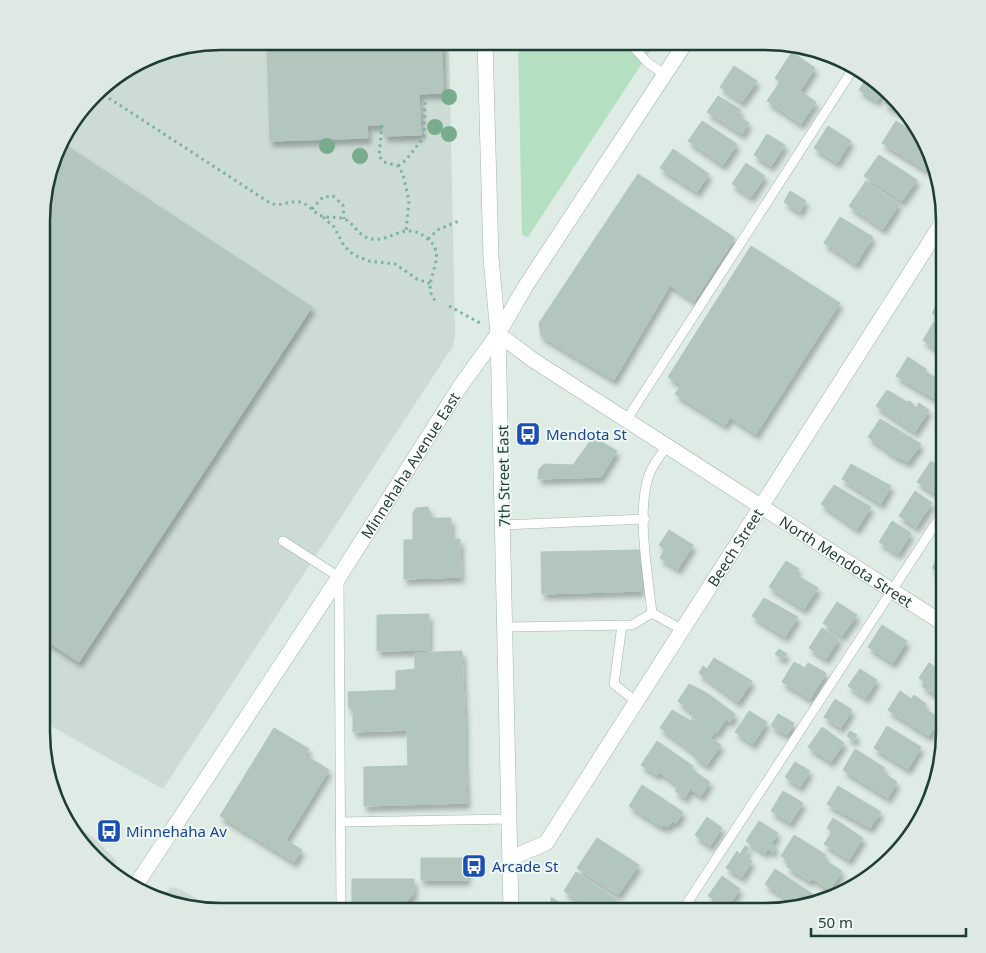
<svg xmlns="http://www.w3.org/2000/svg" width="986" height="953" font-family="'Noto Sans',sans-serif">
<style>
.built{fill:#ccdbd4}
.green{fill:#b4dfc0}
.building{fill:#b3c6be;stroke:#b0c6bd;filter:url(#shadow)}
.lines{fill:none;stroke-linecap:round;stroke-linejoin:round}
.service-casing{stroke:#a1b4ac;stroke-width:10}
.minor-casing{stroke:#a1b4ac;stroke-width:16}
.tertiary-casing{stroke:#a1b4ac;stroke-width:16}
.secondary-casing{stroke:#9cb8ae;stroke-width:16}
.path{stroke:#7bb2a1;stroke-width:3;stroke-dasharray:2.5 4;stroke-linecap:butt}
.service{stroke:#fff;stroke-width:9}
.minor{stroke:#fff;stroke-width:15}
.tertiary{stroke:#fff;stroke-width:15}
.secondary{stroke:#fff;stroke-width:15}
.tree{fill:#78ac8c}
.labels{text-anchor:middle;dominant-baseline:central;stroke-width:4;stroke-linejoin:round;paint-order:stroke}
.transit-label{font-size:15px;fill:#164399;stroke:#eff8f3;text-anchor:start}
.street-label{font-size:15px;fill:#1e3d34;stroke:#eff8f3}
.rim{fill:none;stroke:#1e3d34;stroke-width:2.5}
</style>
<defs>
<filter id="shadow"><feDropShadow dx="3" dy="5.5" stdDeviation="2.5" flood-color="#0004"/></filter>
</defs>
<rect width="100%" height="100%" fill="#deece5"/>
<g class="built">
<polygon points="221,41 449,42 455,334 453,346 163,789 42,721 45,186 65,131 103,86 163,51"/>
<polygon points="64,818 93,837 117,861 111,869 78,842"/>
<polygon points="171,887 180,889 218,911 209,911 160,898"/>
</g>
<polygon class="green" points="518,42 656,42 528,237 522,235"/>
<g class="building">
<polygon points="267,41 442,42 443,93 419,94 421,135 385,136 382,125 367,125 368,138 270,141"/>
<polygon points="792,52 815,68 800,91 816,102 801,124 767,101 780,82 775,78"/>
<polygon points="734,66 757,81 742,102 720,87"/>
<polygon points="868,76 884,90 877,101 859,90"/>
<polygon points="889,95 908,111 914,122 884,103"/>
<polygon points="718,96 741,110 737,115 749,123 742,134 707,112"/>
<polygon points="702,121 737,144 723,165 688,141"/>
<polygon points="896,121 923,138 933,159 926,170 882,143"/>
<polygon points="828,126 851,141 837,163 814,148"/>
<polygon points="767,134 785,145 771,166 754,155"/>
<polygon points="61,142 312,307 79,662 42,638 45,186"/>
<polygon points="673,149 709,174 697,192 660,168"/>
<polygon points="879,155 917,180 902,201 864,176"/>
<polygon points="746,163 765,176 751,197 732,184"/>
<polygon points="638,174 735,238 694,301 670,285 614,380 541,336 539,323"/>
<polygon points="866,181 899,204 883,229 849,206"/>
<polygon points="790,191 806,201 800,212 784,202"/>
<polygon points="840,217 873,237 856,264 824,243"/>
<polygon points="751,246 840,303 756,434 730,417 725,425 675,394 681,385 668,377"/>
<polygon points="944,293 944,321 932,313"/>
<polygon points="934,322 944,327 944,355 923,340"/>
<polygon points="908,357 926,369 925,371 934,377 938,372 944,376 943,383 944,404 896,376"/>
<polygon points="887,390 907,402 910,401 916,408 919,403 929,410 915,432 876,406"/>
<polygon points="880,419 921,444 908,462 895,456 868,437"/>
<polygon points="593,437 617,451 601,477 538,479 539,469 544,464 573,465"/>
<polygon points="931,461 944,471 944,478 934,493 917,482"/>
<polygon points="851,464 891,486 881,504 842,479"/>
<polygon points="834,485 871,507 857,529 821,504"/>
<polygon points="915,491 932,503 916,527 899,516"/>
<polygon points="428,507 432,518 451,518 451,539 460,539 461,577 404,579 404,540 413,540 413,513 416,508"/>
<polygon points="892,521 911,533 898,554 879,542"/>
<polygon points="669,530 693,545 678,569 660,558 665,549 659,545"/>
<polygon points="944,548 944,576 932,568"/>
<polygon points="640,550 641,591 542,594 541,552"/>
<polygon points="786,561 799,569 795,574 818,588 804,609 769,587"/>
<polygon points="764,598 798,617 785,637 752,616"/>
<polygon points="837,602 857,615 842,636 823,623"/>
<polygon points="429,614 429,650 377,651 377,615"/>
<polygon points="882,625 907,641 893,663 868,647"/>
<polygon points="822,628 839,639 826,659 809,648"/>
<polygon points="779,649 787,654 783,659 775,654"/>
<polygon points="462,651 465,728 353,732 353,709 349,708 348,692 396,690 396,671 415,669 415,653"/>
<polygon points="714,658 752,681 738,702 699,673 703,666 707,669"/>
<polygon points="794,662 805,668 808,663 826,673 810,699 782,682"/>
<polygon points="929,663 935,667 937,663 944,668 944,700 922,686 925,682 919,678"/>
<polygon points="860,669 877,680 866,698 848,686"/>
<polygon points="689,684 707,693 735,714 730,722 726,719 717,733 692,717 694,714 678,701"/>
<polygon points="900,691 911,699 914,695 926,704 924,708 941,719 929,736 888,710"/>
<polygon points="835,699 852,710 841,728 824,717"/>
<polygon points="672,710 691,721 692,719 714,733 710,738 721,745 707,765 694,757 696,754 660,728"/>
<polygon points="749,711 767,722 753,744 735,732"/>
<polygon points="778,714 794,723 787,735 771,726"/>
<polygon points="887,726 921,747 908,769 874,748"/>
<polygon points="822,727 844,743 831,762 808,747"/>
<polygon points="274,728 309,749 305,755 329,770 286,840 302,850 294,862 220,816"/>
<polygon points="465,728 465,764 408,766 407,730"/>
<polygon points="850,731 857,735 854,741 847,736"/>
<polygon points="657,741 693,766 691,769 710,782 701,796 690,789 685,798 675,791 679,786 659,772 657,775 641,765"/>
<polygon points="855,749 885,768 882,772 897,782 888,798 843,770"/>
<polygon points="795,762 810,771 800,787 785,777"/>
<polygon points="465,764 467,803 364,806 364,767"/>
<polygon points="642,785 683,812 676,823 672,821 668,827 664,825 662,827 629,806"/>
<polygon points="838,786 881,812 870,828 827,804"/>
<polygon points="783,791 803,803 790,823 771,811"/>
<polygon points="707,817 722,828 710,846 695,835"/>
<polygon points="833,818 863,838 849,860 824,844 832,832 827,828"/>
<polygon points="759,821 778,833 765,853 746,841"/>
<polygon points="794,835 826,855 823,859 842,871 830,890 811,878 810,881 787,867 790,862 781,856"/>
<polygon points="597,838 639,865 618,895 577,868"/>
<polygon points="771,844 776,847 773,852 768,849"/>
<polygon points="745,846 749,848 744,857 752,861 742,877 726,868 737,851 740,854"/>
<rect x="421" y="858" width="46" height="22"/>
<polygon points="775,869 820,899 818,902 795,907 781,899 783,896 765,884"/>
<polygon points="576,872 617,900 610,911 593,910 564,891"/>
<polygon points="722,876 740,889 727,908 708,896"/>
<polygon points="352,879 414,879 414,894 396,911 376,911 352,901"/>
<polygon points="551,897 572,911 551,911"/>
<polygon points="758,906 768,911 755,911"/>
</g>
<g class="lines">
<defs>
<g id="service">
<polyline points="629,42 647,62 665,75"/>
<polyline points="627,419 855,66"/>
<path d="M 667,446 C 661,455 652,465 649,475 C 636,510 648,576 652,613 L 681,629"/>
<polyline points="504,525 645,519"/>
<polyline points="283,541 339,577 341,911"/>
<polyline points="622,625 614,684 635,701"/>
<polyline points="505,627 632,625 652,613"/>
<polyline points="340,822 509,819"/>
<polyline points="298,911 300,908"/>
<polyline points="682,911 944,511"/>
</g>
<g id="minor">
<path id="s1" d="M 498,334 L 533,360 L 944,624"/>
<path id="s2" d="M 511,858 L 546,843 L 944,220"/>
</g>
<g id="tertiary">
<path id="s3" d="M 134,888 L 339,577 L 461,385 L 498,334 L 491,258 L 485,42"/>
</g>
<polyline id="secondary" points="511,911 498,334 525,287 686,42"/>
</defs>
<use href="#service" class="service-casing"/>
<use href="#minor" class="minor-casing"/>
<use href="#tertiary" class="tertiary-casing"/>
<use href="#secondary" class="secondary-casing"/>
<g class="path">
<path d="M 98,91 L 270,203 C 282,208 293,198 303,203 C 310,206 314,213 322,216 C 331,219 340,215 348,221 C 356,227 361,238 372,239 C 393,242 406,218 430,241 C 449,259 418,284 436,301"/>
<polyline points="382,125 379,156 384,162 398,166 403,174 409,201 406,231"/>
<polyline points="398,166 406,160 424,137 425,97"/>
<polyline points="312,209 323,197 333,196 343,205 344,219"/>
<polyline points="323,217 334,227 344,246 354,255 369,261 395,264 417,279 431,284"/>
<polyline points="428,239 439,229 459,221"/>
<polyline points="449,306 480,323"/>
</g>
<use href="#service" class="service"/>
<use href="#minor" class="minor"/>
<use href="#tertiary" class="tertiary"/>
<use href="#secondary" class="secondary"/>
</g>
<g class="tree">
<circle cx="449" cy="97" r="8"/>
<circle cx="435" cy="127" r="8"/>
<circle cx="449" cy="134" r="8"/>
<circle cx="327" cy="146" r="8"/>
<circle cx="360" cy="156" r="8"/>
</g>
<defs>
<symbol id="bus-square" viewBox="-11 -11 22 22"><rect x="-9" y="-9" width="18" height="18" rx="4" fill="#1a4fb4" stroke="#eff8f3"/><path d="M-5-6H5V4H4V6H2V4H-2V6H-4V4H-5ZM-3.5-4V0h7V-4ZM-3.5 1.2v1.5H-2V1.2ZM2 1.2v1.5H3.5V1.2Z" fill="#fff"/></symbol>
</defs>
<g fill-rule="evenodd">
<use href="#bus-square" x="514" y="420" width="28" height="28"/>
<use href="#bus-square" x="95" y="817" width="28" height="28"/>
<use href="#bus-square" x="460" y="852" width="28" height="28"/>
</g>
<g class="labels">
<g class="transit-label">
<text x="546" y="434">Mendota St</text>
<text x="126" y="831">Minnehaha Av</text>
<text x="492" y="866">Arcade St</text>
</g>
<g class="street-label">
<text stroke="none"><textPath href="#s3" startOffset="505">Minnehaha Avenue East</textPath></text>
<text transform="translate(503 476) rotate(-91)">7th Street East</text>
<text stroke="none"><textPath href="#s2" startOffset="389">Beech Street</textPath></text>
<text stroke="none"><textPath href="#s1" startOffset="416">North Mendota Street</textPath></text>
</g>
</g>
<path d="M0 0H986V953H0ZM221 50H765A171 171 0 0 1 936 221V732A171 171 0 0 1 765 903H221A171 171 0 0 1 50 732V221A171 171 0 0 1 221 50Z" fill="#dee9e4" fill-rule="evenodd"/>
<path class="rim" d="M221 50H765A171 171 0 0 1 936 221V732A171 171 0 0 1 765 903H221A171 171 0 0 1 50 732V221A171 171 0 0 1 221 50Z"/>
<path d="M811 928v8h155v-8" fill="none" stroke="#1e3d34" stroke-width="2.5"/>
<text x="818" y="928" font-size="15" fill="#1e3d34" stroke="#eff8f3" stroke-width="4" paint-order="stroke">50 m</text>
</svg>
